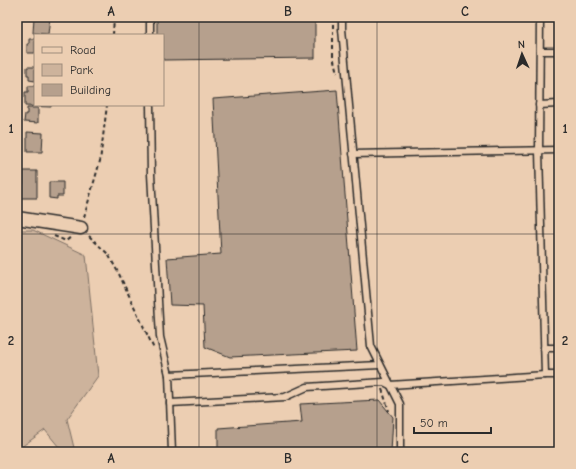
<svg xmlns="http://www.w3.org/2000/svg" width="576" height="469" font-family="'Comic Neue',sans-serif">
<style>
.green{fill:#cdb39c;stroke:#7c6f64}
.building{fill:#b6a08d;stroke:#2b2b2b}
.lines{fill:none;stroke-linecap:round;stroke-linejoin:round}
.service-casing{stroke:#2b2b2b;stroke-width:9}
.minor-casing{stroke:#2b2b2b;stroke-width:15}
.path{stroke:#2b2b2b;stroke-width:2;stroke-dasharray:4 3;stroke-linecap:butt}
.service{stroke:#ecceb2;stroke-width:6}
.minor{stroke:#ecceb2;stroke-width:12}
.grid{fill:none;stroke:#2b2b2b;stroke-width:1;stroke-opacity:0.55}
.neatline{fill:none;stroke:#2b2b2b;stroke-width:1.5}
.grid-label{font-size:13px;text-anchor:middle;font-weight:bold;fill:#2b2b2b}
</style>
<rect width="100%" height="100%" fill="#ecceb2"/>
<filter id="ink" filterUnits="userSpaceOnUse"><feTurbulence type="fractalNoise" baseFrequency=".025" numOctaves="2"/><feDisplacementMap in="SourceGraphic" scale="8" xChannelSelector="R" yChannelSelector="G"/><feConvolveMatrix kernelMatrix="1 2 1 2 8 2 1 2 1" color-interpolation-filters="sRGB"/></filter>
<g filter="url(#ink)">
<polygon class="green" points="17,230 33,230 86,255 98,376 67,419 75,452 63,452 45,430 17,450"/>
<g class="building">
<polygon points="34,17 50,17 48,34 33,33"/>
<polygon points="157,17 315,17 315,58 163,60 163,35 157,35"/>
<polygon points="29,39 35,39 35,53 27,53 27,44 29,44"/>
<polygon points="27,67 35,67 35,81 29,80 29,75 27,75"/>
<polygon points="28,86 35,86 35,105 51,105 51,107 25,106 25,92 28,92"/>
<polygon points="337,90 357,351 230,357 205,347 203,306 170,305 167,258 221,254 213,99"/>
<polygon points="27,108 38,108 38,123 24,122 25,114 27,114"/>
<polygon points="27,132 43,133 42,152 27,152"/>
<polygon points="23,171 37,171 37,198 20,198 20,184 23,184"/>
<polygon points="49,182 63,182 63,196 57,196 57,199 49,198"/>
<polygon points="379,400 393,417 391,452 218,452 218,428 302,422 300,404"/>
</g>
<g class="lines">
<defs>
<g id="service">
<polyline points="342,17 342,29 371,346 400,404 400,452"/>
<polyline points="540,17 539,151 545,375 559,375"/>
<polyline points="150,35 150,17"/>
<polyline points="540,51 559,51"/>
<polyline points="150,105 151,174 160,337 169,375 172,452"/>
<polyline points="539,105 559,104"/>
<polyline points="353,154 559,150"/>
<polyline points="544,348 559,348"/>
<polyline points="169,375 380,365"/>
<polyline points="170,403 285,397 307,387 384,382 390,385 545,375"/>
</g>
<polyline id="minor" points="17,218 81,228"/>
</defs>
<use href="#service" class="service-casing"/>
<use href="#minor" class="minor-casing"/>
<g class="path">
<polyline points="333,17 333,56 337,73"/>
<polyline points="113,35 114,17"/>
<polyline points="84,217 100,161 107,105"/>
<polyline points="54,236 66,241 71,237"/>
<polyline points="89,236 108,254 119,274 154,349"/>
<polyline points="382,389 389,411"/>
</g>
<use href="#service" class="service"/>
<use href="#minor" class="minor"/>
</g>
</g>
<path class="grid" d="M 199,17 L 199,452M 377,17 L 377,452M 17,234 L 559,234"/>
<rect width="576" height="469" fill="none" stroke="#ecceb2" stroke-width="44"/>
<rect x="34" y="34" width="130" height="72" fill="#ecceb2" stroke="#9f8d7c"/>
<rect x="42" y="47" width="20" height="6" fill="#ecceb2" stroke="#9f8d7c"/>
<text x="70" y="54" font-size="12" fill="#2b2b2b">Road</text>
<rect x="42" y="64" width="20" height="12" fill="#cdb39c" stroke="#9f8d7c"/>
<text x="70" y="74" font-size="12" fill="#2b2b2b">Park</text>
<rect x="42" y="84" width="20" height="12" fill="#b6a08d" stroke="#9f8d7c"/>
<text x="70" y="94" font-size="12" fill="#2b2b2b">Building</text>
<g transform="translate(522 54) rotate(357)" stroke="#ecceb2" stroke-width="3" paint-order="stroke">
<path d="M0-3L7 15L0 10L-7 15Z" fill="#2b2b2b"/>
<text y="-6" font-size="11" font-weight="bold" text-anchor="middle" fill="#2b2b2b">N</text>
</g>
<path d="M414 427v6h77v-6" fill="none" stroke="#2b2b2b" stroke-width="2"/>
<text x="420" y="427" font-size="12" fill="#2b2b2b" stroke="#ecceb2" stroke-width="3" paint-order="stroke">50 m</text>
<rect x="22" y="22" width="532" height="425" class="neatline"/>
<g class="grid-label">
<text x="111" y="16">A</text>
<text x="288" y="16">B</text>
<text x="465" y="16">C</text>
<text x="11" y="133">1</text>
<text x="565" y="133">1</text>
<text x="11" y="345">2</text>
<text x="565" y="345">2</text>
<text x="111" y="463">A</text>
<text x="288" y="463">B</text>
<text x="465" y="463">C</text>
</g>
</svg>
